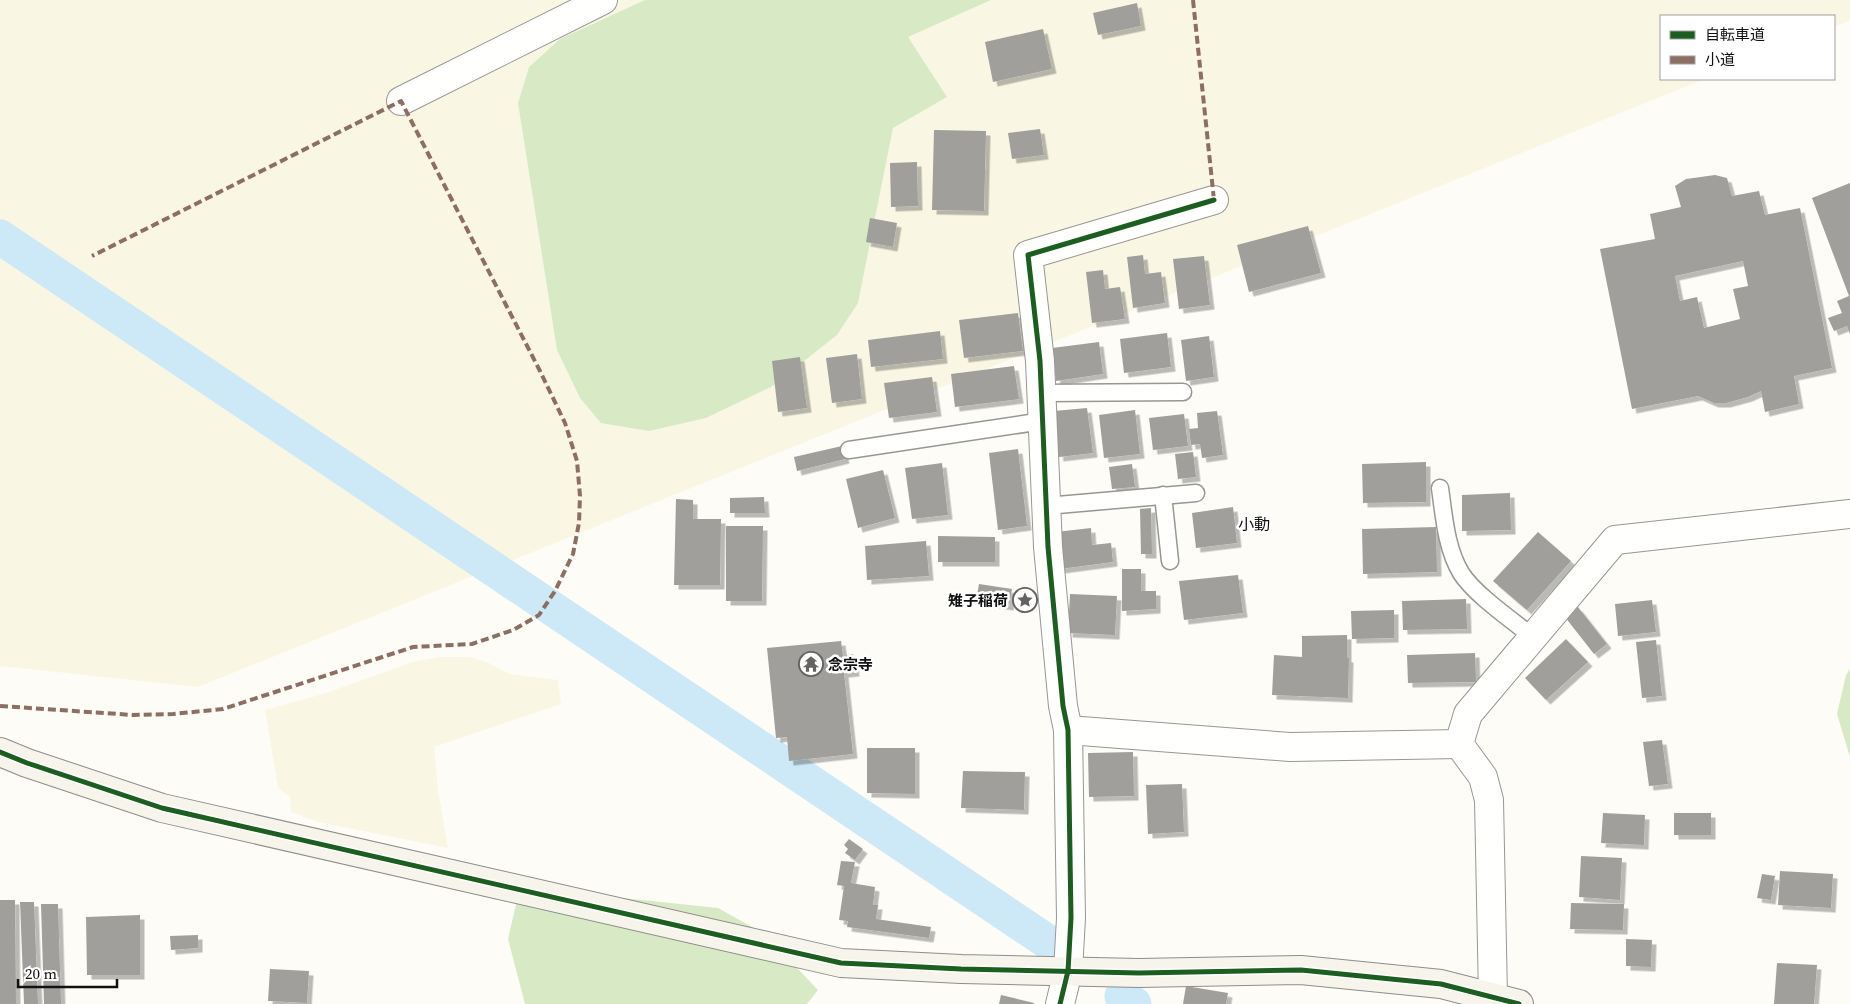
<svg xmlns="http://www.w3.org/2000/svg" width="1850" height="1004" font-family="'Source Serif 4','Noto Sans JP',serif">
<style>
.farmland{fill:#f9f7e4}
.forest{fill:#d8eac5}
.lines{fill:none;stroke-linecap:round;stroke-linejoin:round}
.canal{stroke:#cde8f7;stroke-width:35}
.building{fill:#a19f9c;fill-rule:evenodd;filter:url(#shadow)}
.lane-casing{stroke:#979795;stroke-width:19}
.street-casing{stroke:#979795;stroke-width:30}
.secondary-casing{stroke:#8e8d8b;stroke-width:30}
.lane{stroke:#fffffe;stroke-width:16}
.street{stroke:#fffffe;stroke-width:28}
.secondary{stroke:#f6f4eb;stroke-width:28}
.quiet{stroke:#8d6e63;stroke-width:4;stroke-dasharray:8 4;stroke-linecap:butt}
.cycleway-casing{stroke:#fff;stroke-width:8}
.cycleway{stroke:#1b5e20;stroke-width:5}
.labels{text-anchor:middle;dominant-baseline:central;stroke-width:5;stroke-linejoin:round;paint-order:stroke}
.poi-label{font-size:15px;font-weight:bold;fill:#111;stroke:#fff;text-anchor:end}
.neighbourhood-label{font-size:16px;fill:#111;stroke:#fff}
</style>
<defs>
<filter id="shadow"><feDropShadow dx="4.5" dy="4.5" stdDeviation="0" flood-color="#0004"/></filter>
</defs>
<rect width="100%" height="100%" fill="#fdfcf7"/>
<g class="farmland">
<polygon points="0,0 1850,0 1850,20 1834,27 1834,16 1661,16 1661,79 1705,79 198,687 0,666"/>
<polygon points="440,657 470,657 489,663 509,674 558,680 561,704 434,747 438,789 448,848 318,822 291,812 290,797 278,788 265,710 323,694 416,661"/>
</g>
<g class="forest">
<polygon points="645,0 991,0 908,37 947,97 893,128 858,303 837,335 771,387 706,418 649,431 601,423 580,398 557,350 518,103 529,67 560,39"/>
<polygon points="1850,669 1850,757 1837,714 1846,675"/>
<polygon points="595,895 718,908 765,934 818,990 807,1004 525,1004 508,939 517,900"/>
</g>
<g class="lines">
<g class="canal">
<polyline points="0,237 1048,942"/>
<polyline points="1122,996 1134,1004"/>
</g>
</g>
<g class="building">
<polygon points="1137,3 1141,26 1098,35 1093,13"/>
<polygon points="1043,29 1052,69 993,82 985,42"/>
<polygon points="1040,129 1044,155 1012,159 1008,133"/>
<polygon points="934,130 986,131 984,211 932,210"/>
<polygon points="917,162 918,206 891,207 890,163"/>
<path d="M 1715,175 L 1727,178 L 1732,196 L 1759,191 L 1765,215 L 1800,208 L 1832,368 L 1794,376 L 1799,404 L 1765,412 L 1761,391 L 1748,397 L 1726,403 L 1714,403 L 1698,396 L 1632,409 L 1600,249 L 1655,239 L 1650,214 L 1681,207 L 1675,186 L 1686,179 ZM 1743,261 L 1748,286 L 1733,289 L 1740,319 L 1704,328 L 1697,297 L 1680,301 L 1675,276 Z"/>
<polygon points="1850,183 1850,334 1847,326 1834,331 1828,318 1842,313 1837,301 1849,296 1812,198"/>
<polygon points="870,218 897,223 893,247 866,242"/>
<polygon points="1308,226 1321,273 1249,292 1237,245"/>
<polygon points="1143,255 1145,274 1161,272 1165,303 1133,308 1127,257"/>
<polygon points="1204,256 1210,305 1179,309 1173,259"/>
<polygon points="1103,270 1105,289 1120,287 1125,319 1092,323 1086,272"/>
<polygon points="1018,313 1023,351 964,358 959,320"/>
<polygon points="940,331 943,359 871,367 868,340"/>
<polygon points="1167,333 1171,367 1124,373 1120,339"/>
<polygon points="1209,336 1214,377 1186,381 1181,340"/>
<polygon points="1099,342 1103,374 1056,381 1052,348"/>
<polygon points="857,354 862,399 832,403 826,358"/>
<polygon points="800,357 807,408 778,412 772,361"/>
<polygon points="1014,366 1019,399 955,407 951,374"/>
<polygon points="932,377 937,412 889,418 884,383"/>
<polygon points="1087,408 1093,453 1059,457 1054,411"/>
<polygon points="1135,410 1140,454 1104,458 1099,415"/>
<polygon points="1217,411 1223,455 1202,458 1200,444 1191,445 1189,429 1198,428 1197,413"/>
<polygon points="1184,414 1188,446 1153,450 1149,418"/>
<polygon points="842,446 845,459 797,471 794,457"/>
<polygon points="1018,449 1027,526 998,530 989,453"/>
<polygon points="1193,452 1196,477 1178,479 1175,454"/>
<polygon points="1426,462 1426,502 1363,503 1362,464"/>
<polygon points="942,463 948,515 912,519 905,468"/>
<polygon points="1132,464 1135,487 1112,489 1109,467"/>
<polygon points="883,470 895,518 858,528 846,479"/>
<polygon points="1510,493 1511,530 1462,531 1462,495"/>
<polygon points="764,497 765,513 730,513 730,498"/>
<polygon points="676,499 693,500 693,519 721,519 720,585 674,585"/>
<polygon points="1233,507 1237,543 1196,548 1192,513"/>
<polygon points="1151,508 1152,554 1141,554 1140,509"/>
<polygon points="726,526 763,526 762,601 726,601"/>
<polygon points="1436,527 1437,572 1363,574 1362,529"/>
<polygon points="1091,528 1092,545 1111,543 1113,562 1060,569 1056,532"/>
<polygon points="1538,532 1571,561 1527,610 1493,581"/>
<polygon points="938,536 995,537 995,562 938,562"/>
<polygon points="926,541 929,576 867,580 865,546"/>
<polygon points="1122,569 1141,569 1141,591 1156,591 1156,609 1122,611"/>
<polygon points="1238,575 1243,613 1184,620 1179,581"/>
<polygon points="979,584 1012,589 1009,606 976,601"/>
<polygon points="1070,594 1117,596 1115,635 1068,633"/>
<polygon points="1466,599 1467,629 1403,630 1402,601"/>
<polygon points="1652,600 1656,632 1618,636 1615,604"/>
<polygon points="1578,607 1607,644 1594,654 1565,617"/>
<polygon points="1394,610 1394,638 1352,639 1351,611"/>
<polygon points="1347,635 1347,658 1349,658 1348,698 1272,695 1274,655 1302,657 1302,636"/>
<polygon points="1566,639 1588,662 1546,700 1525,678"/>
<polygon points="1656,640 1662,696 1642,698 1636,642"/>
<polygon points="841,641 843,656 853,654 855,672 844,673 853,754 789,761 787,737 776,738 767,648"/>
<polygon points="1475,653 1476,682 1408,683 1407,655"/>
<polygon points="1662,740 1668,784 1649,786 1643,742"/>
<polygon points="867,748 915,748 915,794 867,793"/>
<polygon points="1133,752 1134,796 1089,797 1088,753"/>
<polygon points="963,771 1025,772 1024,810 961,808"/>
<polygon points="1182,784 1184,832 1148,834 1146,785"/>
<polygon points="1603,813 1645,815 1644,845 1601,843"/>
<rect x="1674" y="813" width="37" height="22"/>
<polygon points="849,839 863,849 855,860 845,853 848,849 844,845"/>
<polygon points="1581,856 1622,858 1620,900 1579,897"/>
<polygon points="841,861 855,862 851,883 875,887 873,905 878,905 876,919 931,927 929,938 847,927 848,921 839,920 844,886 837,885"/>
<polygon points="1780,871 1833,874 1831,908 1778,905"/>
<polygon points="1762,874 1775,876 1771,900 1757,898"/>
<polygon points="0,900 15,900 16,1004 0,1004"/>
<polygon points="20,902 34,902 38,1004 24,1004"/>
<polygon points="1571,903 1624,904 1623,930 1570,929"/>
<polygon points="41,904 58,904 61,1004 44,1004"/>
<polygon points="140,915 140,975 87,975 86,917"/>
<polygon points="198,935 198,948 171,950 170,936"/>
<polygon points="1626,939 1652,940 1651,967 1626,966"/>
<polygon points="1777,963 1817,965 1814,1004 1774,1004"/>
<polygon points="270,969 309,971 307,1003 268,1001"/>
<polygon points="1186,986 1228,993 1226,1004 1183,1004"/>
<polygon points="1001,995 1034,1003 1034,1004 999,1004"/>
</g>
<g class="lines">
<defs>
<g id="lane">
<polyline points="1041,393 1183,392"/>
<polyline points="849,450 1043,421"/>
<path d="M 1440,488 C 1444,516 1446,548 1461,573 C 1474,594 1513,621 1533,637"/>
<polyline points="1163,495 1170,561"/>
<polyline points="1046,506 1196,493"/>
</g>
<g id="street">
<polyline points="401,101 603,0"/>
<polyline points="1068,730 1290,747 1459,744"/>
<polyline points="1493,997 1489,800 1483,777 1459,744 1468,714 1615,540 1850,514"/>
<polyline points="1060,1004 1068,971 1071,918 1068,730 1063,706 1048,547 1040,361 1028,255 1214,200"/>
</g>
<polyline id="secondary" points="0,752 27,763 162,808 841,963 961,969 1139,973 1301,970 1441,984 1519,1004"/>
</defs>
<use href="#lane" class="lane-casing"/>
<use href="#street" class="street-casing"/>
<use href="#secondary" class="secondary-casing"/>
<use href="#lane" class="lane"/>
<use href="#street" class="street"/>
<use href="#secondary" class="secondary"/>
<g class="quiet">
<polyline points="1193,0 1214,200"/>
<polyline points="0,706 133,715 173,714 223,709 413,647 472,644 513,630 539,615 555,591 573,554 579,523 580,496 577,461 565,423 540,371 401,101 92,256"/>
</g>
<defs>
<g id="cycleway">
<polyline points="0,752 27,763 162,808 841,963 961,969 1139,973 1301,970 1441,984 1519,1004"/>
<polyline points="1060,1004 1068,971 1071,918 1068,730 1063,706 1048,547 1040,361 1028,255 1214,200"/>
</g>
</defs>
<use href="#cycleway" class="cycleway-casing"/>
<use href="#cycleway" class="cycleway"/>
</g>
<defs>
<symbol id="sight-ring" viewBox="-11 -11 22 22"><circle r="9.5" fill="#fff" stroke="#646362" stroke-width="1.5"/><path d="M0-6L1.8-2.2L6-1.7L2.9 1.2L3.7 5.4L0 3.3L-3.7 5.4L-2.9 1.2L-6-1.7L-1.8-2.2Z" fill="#646362"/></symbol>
<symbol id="temple-ring" viewBox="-11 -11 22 22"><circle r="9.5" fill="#fff" stroke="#646362" stroke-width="1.5"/><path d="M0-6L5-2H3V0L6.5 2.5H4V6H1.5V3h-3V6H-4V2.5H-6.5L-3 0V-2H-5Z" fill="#646362"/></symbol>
</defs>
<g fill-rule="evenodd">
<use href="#sight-ring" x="1011" y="586" width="28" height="28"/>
<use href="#temple-ring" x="797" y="650" width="28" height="28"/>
</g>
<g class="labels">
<g class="poi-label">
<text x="1008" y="600">雉子稲荷</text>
<text x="828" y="664" text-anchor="start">念宗寺</text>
</g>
<g class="neighbourhood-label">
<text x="1254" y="524">小動</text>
</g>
</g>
<rect x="1660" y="15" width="175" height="65" fill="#ffffff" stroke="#a0a0a0"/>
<rect x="1670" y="31" width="25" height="8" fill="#1b5e20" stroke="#a0a0a0"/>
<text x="1705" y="40" font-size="15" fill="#111111">自転車道</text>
<rect x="1670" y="56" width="25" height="8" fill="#8d6e63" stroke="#a0a0a0"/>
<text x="1705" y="65" font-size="15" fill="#111111">小道</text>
<path d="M18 979v8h99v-8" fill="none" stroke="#111111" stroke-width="2.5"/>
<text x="25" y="979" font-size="15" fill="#111111" stroke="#ffffff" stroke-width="4" paint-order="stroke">20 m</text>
</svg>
